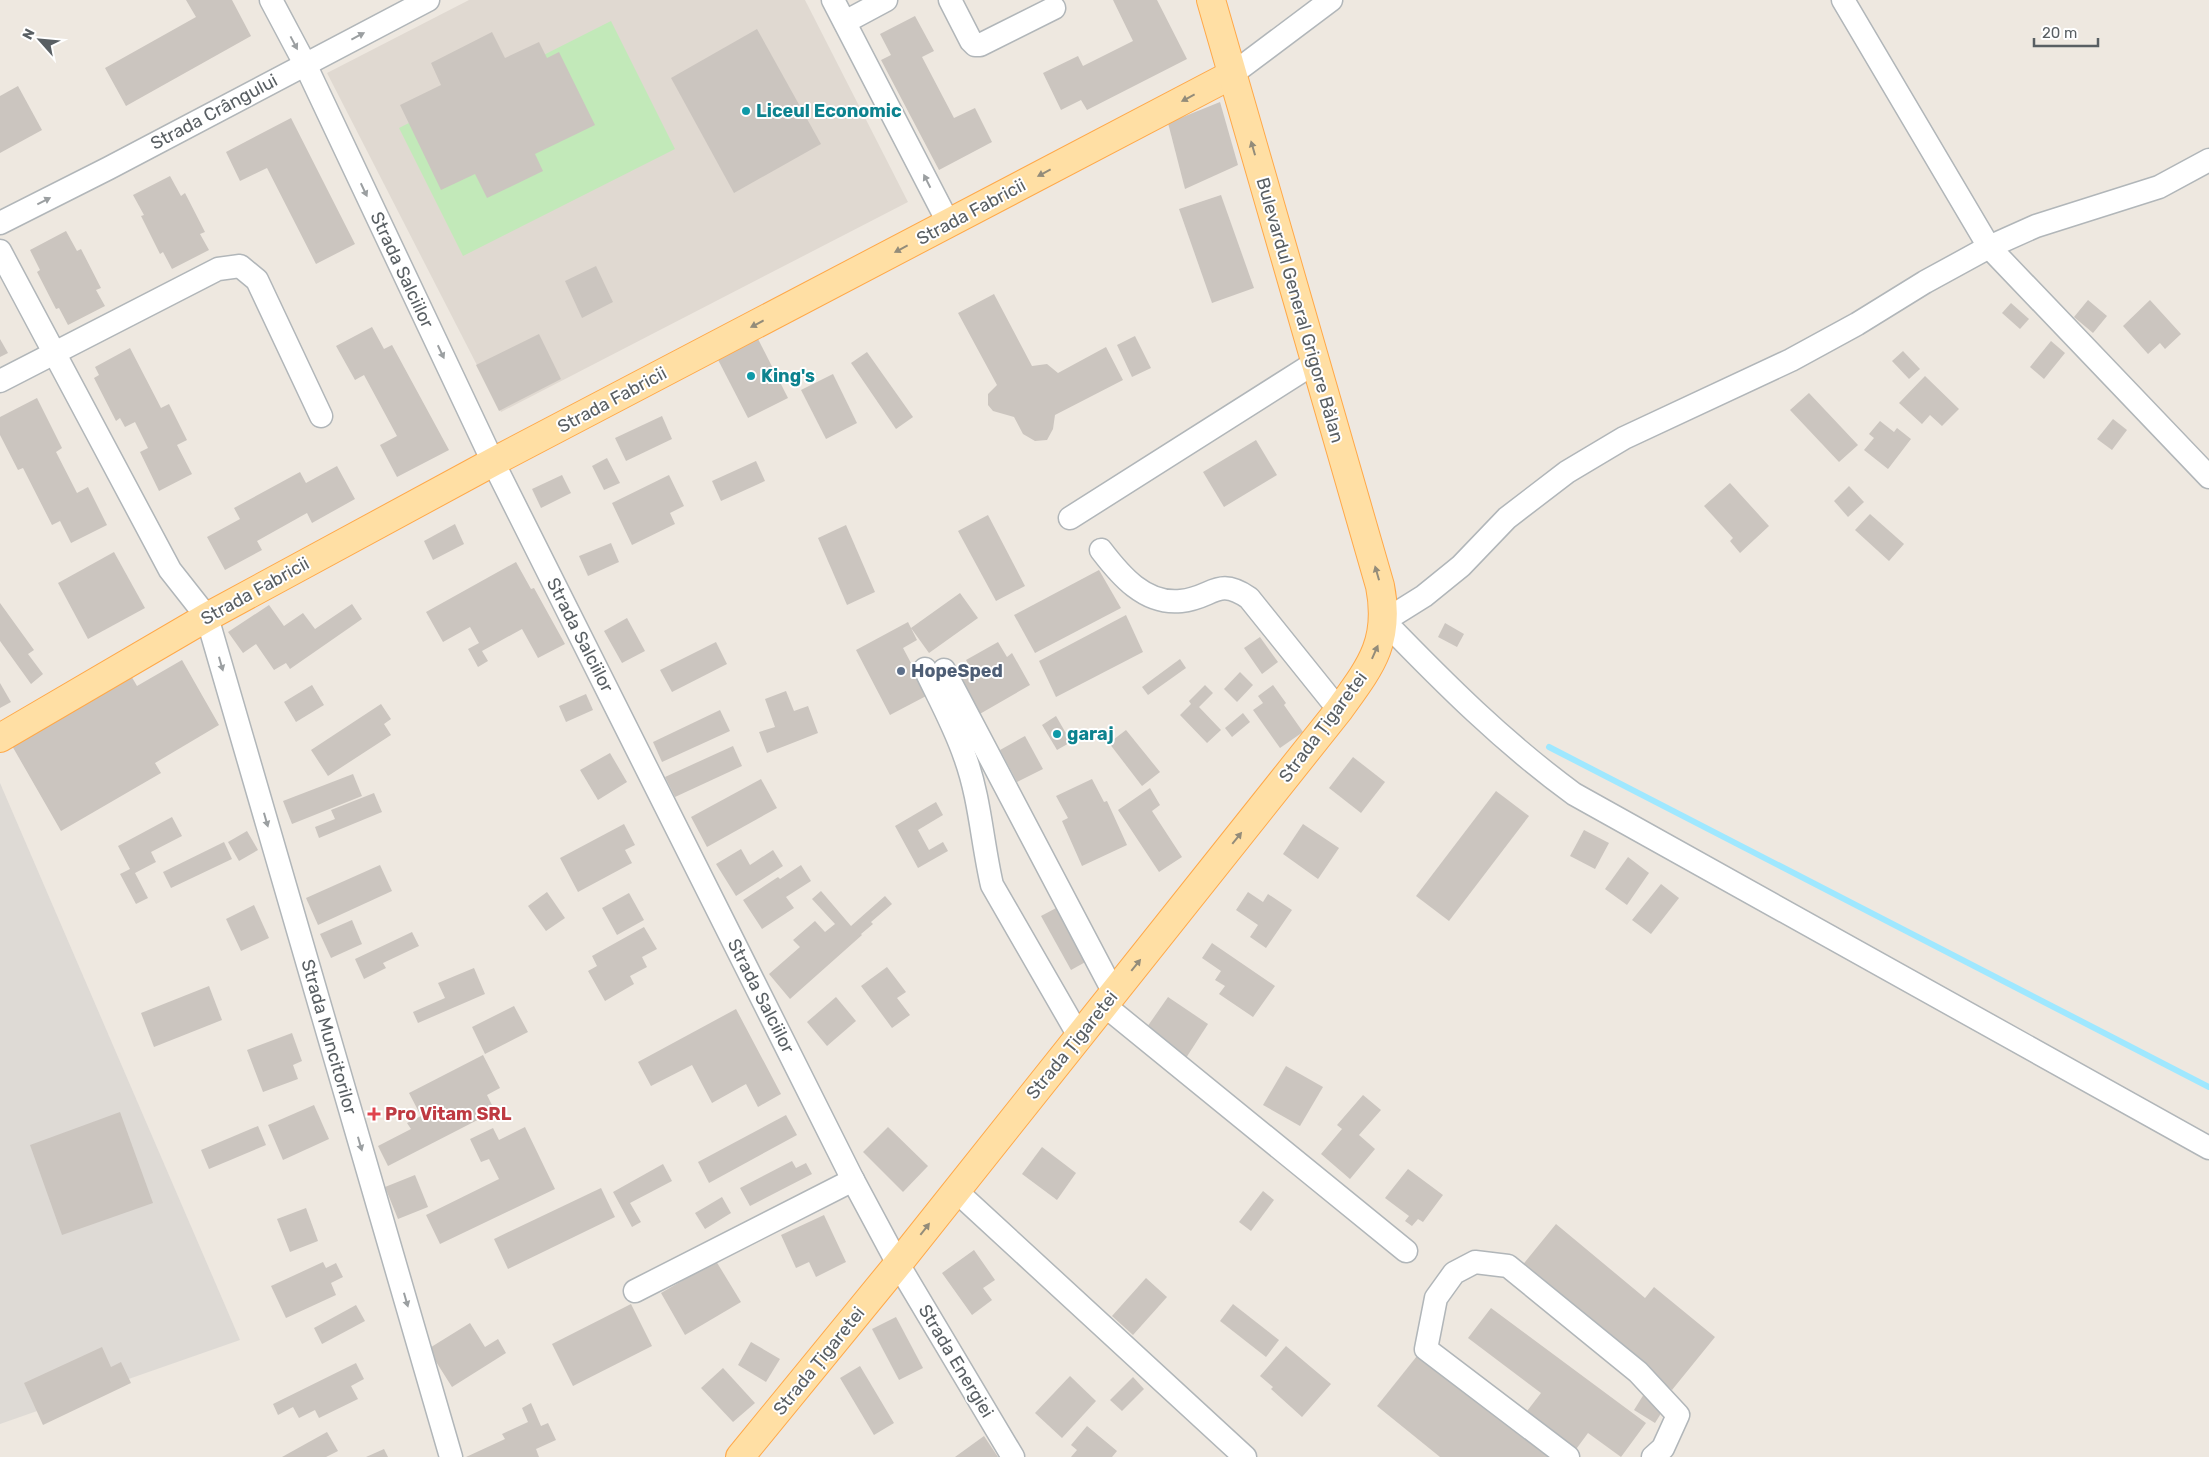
<svg xmlns="http://www.w3.org/2000/svg" width="2209" height="1457" font-family="Rubik,sans-serif">
<style>
.industrial{fill:#dedad5}
.education{fill:#e0d9d1}
.green{fill:#c2e9b9}
.lines{fill:none;stroke-linecap:round;stroke-linejoin:round}
.stream{stroke:#9fe8ff;stroke-width:6}
.building{fill:#cbc5bf}
.minor-casing{stroke:#b1b6b9;stroke-width:25}
.major-casing{stroke:#ffa848;stroke-width:30}
.minor{stroke:#fff;stroke-width:22}
.major{stroke:#ffdfa4;stroke-width:28}
.oneway{fill:#9b9fa1}
.oneway2{fill:#938c7a}
.culture-dot{fill:#0f9aa8;stroke:#fff;stroke-width:2}
.service-dot{fill:#5c6f8a;stroke:#fff;stroke-width:2}
.health-dot{fill:#e0444e;stroke:#fff;stroke-width:2}
.labels{text-anchor:middle;dominant-baseline:central;stroke-width:4;stroke-linejoin:round;paint-order:stroke}
.culture-label{font-size:18px;font-weight:bold;fill:#0d838f;stroke:#fff;text-anchor:start}
.street-label{font-size:18px;fill:#595f63;stroke:#fff}
.service-label{font-size:18px;font-weight:bold;fill:#4e5e75;stroke:#fff;text-anchor:start}
.health-label{font-size:18px;font-weight:bold;fill:#be3a42;stroke:#fff;text-anchor:start}
</style>
<rect width="100%" height="100%" fill="#eee8e0"/>
<polygon class="industrial" points="0,783 240,1340 0,1424"/>
<polygon class="education" points="469,0 805,0 908,202 501,412 327,73"/>
<polygon class="green" points="611,21 675,149 463,256 399,128"/>
<g class="lines">
<polyline class="stream" points="1549,747 2209,1087"/>
</g>
<g class="building">
<polygon points="186,0 232,0 251,36 126,106 105,68 196,17"/>
<polygon points="1113,0 1157,0 1187,59 1087,110 1081,100 1061,110 1043,73 1078,56 1083,66 1133,41"/>
<polygon points="915,16 934,51 922,57 954,118 975,108 992,142 939,170 881,60 891,55 880,34"/>
<polygon points="757,29 821,144 734,193 671,78"/>
<polygon points="492,32 505,58 539,42 547,58 559,52 595,125 535,154 543,171 487,198 475,174 441,190 400,105 441,85 431,63"/>
<polygon points="18,86 42,130 0,153 0,96"/>
<polygon points="1220,102 1238,165 1185,189 1168,123"/>
<polygon points="291,118 355,244 316,264 267,168 240,181 226,152"/>
<polygon points="170,176 181,196 185,193 205,232 200,234 209,250 172,269 163,252 160,254 141,216 144,215 133,195"/>
<polygon points="1221,195 1254,288 1212,303 1179,209"/>
<polygon points="66,231 77,251 81,249 101,288 96,290 105,306 68,325 59,308 56,309 37,272 40,270 30,250"/>
<polygon points="596,266 613,302 582,318 565,281"/>
<polygon points="994,294 1032,366 1047,364 1058,373 1106,347 1123,380 1055,415 1053,429 1047,440 1035,441 1023,434 1014,417 993,411 988,405 988,394 997,385 958,313"/>
<polygon points="2088,300 2107,316 2093,333 2074,317"/>
<polygon points="2150,300 2181,334 2165,349 2160,343 2148,354 2123,326"/>
<polygon points="2011,303 2029,319 2020,329 2002,313"/>
<polygon points="372,327 384,349 392,345 449,450 397,477 380,445 397,436 364,375 355,380 336,346"/>
<polygon points="755,333 788,398 748,418 715,354"/>
<polygon points="539,334 561,379 499,411 476,365"/>
<polygon points="1135,336 1151,368 1132,377 1117,345"/>
<polygon points="0,339 8,353 0,357"/>
<polygon points="2051,341 2065,353 2044,379 2030,367"/>
<polygon points="130,348 161,408 169,404 187,440 177,445 192,474 159,491 140,452 148,448 135,422 125,427 120,418 116,421 94,378 99,375 95,367"/>
<polygon points="1903,351 1920,369 1909,379 1892,361"/>
<polygon points="867,352 913,417 896,429 851,363"/>
<polygon points="833,374 857,423 826,439 801,390"/>
<polygon points="1925,376 1959,409 1942,426 1930,415 1922,424 1899,403"/>
<polygon points="1809,393 1858,445 1839,462 1790,410"/>
<polygon points="37,398 62,448 56,452 77,493 88,487 107,525 71,543 60,521 52,525 23,468 18,470 0,435 0,417"/>
<polygon points="662,416 672,439 626,461 615,438"/>
<polygon points="2113,419 2127,430 2112,450 2097,439"/>
<polygon points="1880,421 1894,432 1897,428 1911,439 1888,469 1864,450 1874,438 1869,434"/>
<polygon points="1256,440 1277,475 1224,507 1203,472"/>
<polygon points="607,458 620,483 604,490 592,466"/>
<polygon points="756,461 765,481 721,501 712,481"/>
<polygon points="337,466 355,499 312,523 307,513 257,541 262,550 225,570 207,537 240,519 234,508 300,472 306,483"/>
<polygon points="562,475 571,493 541,508 532,489"/>
<polygon points="669,475 684,506 670,513 675,524 632,545 612,503"/>
<polygon points="1730,483 1769,526 1740,553 1730,541 1733,538 1704,506"/>
<polygon points="1849,486 1864,502 1848,517 1834,501"/>
<polygon points="1870,514 1904,544 1889,561 1855,530"/>
<polygon points="988,515 1025,586 996,601 958,531"/>
<polygon points="455,524 464,544 433,560 424,541"/>
<polygon points="846,525 875,592 847,605 818,538"/>
<polygon points="611,543 619,562 588,576 579,556"/>
<polygon points="114,552 145,608 88,639 58,583"/>
<polygon points="516,562 531,589 534,588 565,644 538,658 522,629 482,651 488,661 478,667 468,649 479,643 470,627 443,642 426,612"/>
<polygon points="1099,570 1121,608 1035,653 1014,615"/>
<polygon points="960,593 978,618 929,653 911,628 917,640 903,648 928,695 890,715 856,650 908,622 911,628"/>
<polygon points="0,603 34,650 28,654 43,674 31,684 0,641"/>
<polygon points="352,604 362,619 290,669 286,663 274,670 256,644 243,653 228,632 269,605 284,626 303,613 315,629"/>
<polygon points="1126,615 1143,652 1056,697 1039,661"/>
<polygon points="627,618 645,651 622,663 604,631"/>
<polygon points="1445,623 1464,634 1457,647 1438,637"/>
<polygon points="1260,637 1278,662 1262,674 1244,648"/>
<polygon points="716,642 727,664 672,692 660,670"/>
<polygon points="998,642 1007,657 1012,653 1030,685 978,715 958,679 972,671 966,660"/>
<polygon points="1180,659 1186,668 1148,695 1142,687"/>
<polygon points="182,660 219,725 155,763 161,773 61,831 11,744 130,674 137,686"/>
<polygon points="1240,672 1253,685 1237,702 1224,689"/>
<polygon points="0,683 11,702 0,708"/>
<polygon points="312,685 324,705 296,722 284,702"/>
<polygon points="1205,685 1213,693 1199,707 1221,730 1207,743 1180,715 1191,704 1189,701"/>
<polygon points="1273,685 1286,703 1284,705 1303,732 1280,748 1253,710 1263,703 1258,696"/>
<polygon points="786,691 794,711 808,706 818,733 767,753 759,732 775,727 765,699"/>
<polygon points="586,694 593,710 566,722 559,706"/>
<polygon points="381,704 391,719 384,724 391,735 328,776 311,750"/>
<polygon points="720,710 730,731 662,762 653,742"/>
<polygon points="1243,713 1250,722 1232,737 1225,728"/>
<polygon points="1056,716 1071,742 1057,750 1042,725"/>
<polygon points="1126,730 1160,772 1142,786 1109,743"/>
<polygon points="1025,736 1043,769 1017,782 1000,750"/>
<polygon points="733,746 742,766 675,797 665,777"/>
<polygon points="610,753 627,782 598,800 580,770"/>
<polygon points="1353,757 1385,782 1361,813 1329,788"/>
<polygon points="353,774 362,796 292,824 283,801"/>
<polygon points="761,779 777,808 707,847 691,817"/>
<polygon points="1092,779 1104,802 1107,801 1127,845 1082,866 1062,821 1068,818 1056,796"/>
<polygon points="1150,788 1160,805 1152,811 1182,857 1159,872 1118,810"/>
<polygon points="1496,791 1529,816 1449,921 1416,896"/>
<polygon points="374,793 382,812 319,838 315,827 335,819 331,810"/>
<polygon points="936,802 943,815 918,830 929,850 943,842 948,851 918,868 895,826"/>
<polygon points="172,817 182,836 151,852 156,862 135,873 148,898 136,904 120,874 130,869 118,846"/>
<polygon points="624,824 635,845 625,850 632,863 578,892 560,858"/>
<polygon points="1303,824 1339,848 1318,879 1283,854"/>
<polygon points="1584,830 1609,843 1595,869 1570,856"/>
<polygon points="247,831 258,850 239,861 228,842"/>
<polygon points="224,842 232,859 171,888 163,872"/>
<polygon points="741,849 750,865 773,850 783,866 736,896 716,864"/>
<polygon points="1628,857 1649,873 1627,905 1605,889"/>
<polygon points="380,865 392,891 318,925 306,898"/>
<polygon points="801,865 811,881 786,897 794,908 762,929 743,900 778,877 780,879"/>
<polygon points="1661,884 1679,898 1651,934 1632,920"/>
<polygon points="821,891 851,926 885,896 892,904 871,922 873,924 861,934 862,935 790,999 769,974 800,947 793,940 815,921 825,932 835,924 812,899"/>
<polygon points="547,892 565,918 546,931 528,906"/>
<polygon points="1248,892 1263,902 1268,894 1292,910 1266,948 1250,937 1258,925 1236,910"/>
<polygon points="629,893 644,920 617,935 602,908"/>
<polygon points="254,905 269,938 241,951 226,919"/>
<polygon points="1060,906 1089,960 1071,970 1041,916"/>
<polygon points="352,920 362,944 331,958 320,934"/>
<polygon points="644,927 657,949 642,957 647,967 630,976 634,984 605,1001 588,971 597,966 592,956"/>
<polygon points="412,932 419,946 383,963 386,968 364,979 355,959"/>
<polygon points="1212,943 1275,986 1253,1017 1219,994 1225,986 1215,980 1221,971 1202,958"/>
<polygon points="887,967 906,992 897,998 910,1015 892,1028 861,986"/>
<polygon points="474,968 485,994 418,1023 413,1012 445,998 438,983"/>
<polygon points="209,986 222,1020 154,1047 141,1013"/>
<polygon points="836,997 856,1021 827,1046 807,1022"/>
<polygon points="1168,997 1208,1024 1186,1058 1145,1030"/>
<polygon points="514,1006 528,1032 485,1054 472,1027"/>
<polygon points="736,1009 781,1094 758,1107 746,1084 712,1103 692,1065 651,1086 638,1062"/>
<polygon points="292,1033 302,1061 293,1065 298,1079 263,1092 247,1050"/>
<polygon points="483,1055 500,1088 487,1095 495,1111 388,1166 378,1146 411,1129 407,1123 421,1116 409,1093"/>
<polygon points="1286,1066 1323,1087 1300,1126 1263,1105"/>
<polygon points="1363,1095 1381,1110 1359,1135 1375,1149 1350,1179 1321,1154 1342,1129 1337,1125"/>
<polygon points="314,1105 329,1139 283,1160 268,1125"/>
<polygon points="120,1112 153,1203 62,1235 30,1145"/>
<polygon points="786,1115 797,1135 709,1183 698,1162"/>
<polygon points="258,1126 266,1145 209,1169 201,1150"/>
<polygon points="525,1127 555,1189 440,1244 426,1215 499,1179 489,1159 481,1162 470,1139 493,1128 499,1140"/>
<polygon points="888,1127 928,1166 903,1192 863,1152"/>
<polygon points="1042,1147 1076,1173 1057,1200 1022,1174"/>
<polygon points="792,1161 796,1168 806,1163 812,1174 750,1206 740,1188"/>
<polygon points="663,1164 672,1181 630,1203 641,1222 632,1227 613,1192"/>
<polygon points="1408,1169 1443,1195 1423,1222 1418,1219 1412,1226 1405,1221 1409,1216 1385,1198"/>
<polygon points="415,1175 428,1207 398,1219 385,1187"/>
<polygon points="601,1188 615,1217 508,1269 494,1239"/>
<polygon points="1263,1191 1274,1200 1251,1231 1239,1222"/>
<polygon points="722,1197 731,1213 705,1229 695,1213"/>
<polygon points="306,1208 318,1241 290,1252 277,1219"/>
<polygon points="824,1215 846,1262 816,1277 809,1262 796,1268 781,1235"/>
<polygon points="1556,1224 1645,1298 1654,1287 1715,1337 1672,1390 1521,1267"/>
<polygon points="974,1250 995,1280 983,1288 992,1300 972,1315 942,1273"/>
<polygon points="716,1261 741,1302 685,1335 661,1293"/>
<polygon points="323,1262 326,1268 336,1263 343,1277 331,1283 336,1295 286,1318 271,1286"/>
<polygon points="1146,1278 1167,1297 1133,1335 1112,1316"/>
<polygon points="631,1304 652,1346 573,1386 552,1344"/>
<polygon points="1233,1304 1279,1340 1266,1357 1220,1321"/>
<polygon points="356,1305 365,1321 322,1344 314,1328"/>
<polygon points="1491,1308 1646,1423 1621,1457 1588,1433 1574,1452 1524,1415 1541,1393 1468,1338"/>
<polygon points="896,1317 923,1368 899,1380 872,1329"/>
<polygon points="470,1323 485,1347 498,1339 506,1353 452,1387 428,1349"/>
<polygon points="751,1342 780,1359 766,1382 738,1365"/>
<polygon points="1286,1346 1331,1384 1302,1417 1271,1389 1273,1387 1260,1376"/>
<polygon points="102,1347 111,1367 121,1362 131,1383 43,1425 24,1383"/>
<polygon points="1421,1351 1553,1457 1440,1457 1377,1406"/>
<polygon points="356,1363 364,1379 351,1386 358,1399 319,1418 315,1410 299,1418 293,1407 278,1415 273,1404"/>
<polygon points="860,1366 894,1423 874,1435 840,1378"/>
<polygon points="723,1368 755,1403 733,1422 701,1388"/>
<polygon points="1070,1376 1096,1401 1062,1438 1035,1413"/>
<polygon points="1133,1377 1144,1389 1122,1411 1110,1400"/>
<polygon points="1644,1394 1665,1407 1655,1423 1634,1410"/>
<polygon points="531,1403 541,1426 548,1423 556,1440 536,1449 539,1457 466,1457 505,1439 502,1434 528,1422 522,1408"/>
<polygon points="1087,1426 1117,1451 1112,1457 1071,1457 1077,1450 1071,1445"/>
<polygon points="327,1432 338,1451 326,1457 282,1457"/>
<polygon points="984,1436 998,1457 955,1457"/>
<polygon points="384,1449 388,1457 366,1457"/>
</g>
<g class="lines">
<defs>
<g id="minor">
<polyline points="271,0 305,64 493,462 853,1180 898,1264 1013,1457"/>
<polyline points="833,0 949,224"/>
<polyline points="950,0 971,41 975,45 980,45 1054,8"/>
<polyline points="1843,0 1989,247 2209,477"/>
<polyline points="845,22 886,0"/>
<polyline points="1231,75 1331,0"/>
<path d="M 2209,160 L 2159,187 L 2036,226 L 1989,247 L 1925,282 L 1857,324 L 1791,360 L 1624,438 L 1567,472 L 1507,518 L 1461,566 L 1424,596 L 1384,621 C 1445,684 1503,742 1574,794 L 2209,1148"/>
<polyline points="0,223 109,168 428,0"/>
<polyline points="0,251 170,570 207,617 451,1457"/>
<polyline points="0,381 218,269 240,266 257,280 321,416"/>
<polyline points="1070,518 1316,362"/>
<path d="M 1101,550 C 1120,575 1145,605 1181,601 C 1213,598 1217,576 1249,598 L 1339,710"/>
<path d="M 925,669 C 939,698 955,727 965,757 C 980,798 982,842 992,885 L 1079,1036"/>
<polyline points="944,670 1114,993"/>
<polyline points="1104,1005 1406,1251"/>
<polyline points="955,1190 1245,1457"/>
<polyline points="635,1291 853,1180"/>
<polyline points="1568,1457 1426,1349 1436,1298 1454,1273 1475,1262 1508,1266 1638,1372 1678,1415 1663,1448 1653,1457"/>
</g>
<g id="major">
<polyline points="0,738 207,617 493,462 1231,75"/>
<path d="M 740,1457 L 898,1264 L 1339,710 C 1370,667 1391,642 1380,586 L 1211,0"/>
</g>
</defs>
<use href="#minor" class="minor-casing"/>
<use href="#major" class="major-casing"/>
<use href="#minor" class="minor"/>
<use href="#major" class="major"/>
</g>
<defs><path id="oneway-solid" d="M-6-.8H1V-3.2L6.5 0L1 3.2V.8H-6Z" transform="scale(1.25)"/></defs>
<g class="oneway">
<use href="#oneway-solid" transform="translate(358 36) rotate(-28)"/>
<use href="#oneway-solid" transform="translate(294 43) rotate(62)"/>
<use href="#oneway-solid" transform="translate(927 181) rotate(-117)"/>
<use href="#oneway-solid" transform="translate(364 190) rotate(65)"/>
<use href="#oneway-solid" transform="translate(44 201) rotate(-27)"/>
<use href="#oneway-solid" transform="translate(441 352) rotate(65)"/>
<use href="#oneway-solid" transform="translate(221 664) rotate(74)"/>
<use href="#oneway-solid" transform="translate(266 820) rotate(74)"/>
<use href="#oneway-solid" transform="translate(360 1144) rotate(74)"/>
<use href="#oneway-solid" transform="translate(406 1300) rotate(74)"/>
</g>
<g class="oneway2">
<use href="#oneway-solid" transform="translate(1188 98) rotate(152)"/>
<use href="#oneway-solid" transform="translate(1253 148) rotate(-106)"/>
<use href="#oneway-solid" transform="translate(1044 173) rotate(152)"/>
<use href="#oneway-solid" transform="translate(901 249) rotate(152)"/>
<use href="#oneway-solid" transform="translate(757 324) rotate(152)"/>
<use href="#oneway-solid" transform="translate(1377 573) rotate(-106)"/>
<use href="#oneway-solid" transform="translate(1375 652) rotate(-66)"/>
<use href="#oneway-solid" transform="translate(1237 838) rotate(-51)"/>
<use href="#oneway-solid" transform="translate(1136 965) rotate(-51)"/>
<use href="#oneway-solid" transform="translate(925 1229) rotate(-52)"/>
</g>
<g class="culture-dot">
<circle cx="746" cy="111" r="5"/>
<circle cx="751" cy="376" r="5"/>
<circle cx="1057" cy="734" r="5"/>
</g>
<circle class="service-dot" cx="901" cy="671" r="5"/>
<path class="health-dot" d="M371.5 1106.5h5v5h5v5h-5v5h-5v-5h-5v-5h5z"/>
<g class="labels">
<g class="culture-label">
<text x="756" y="111">Liceul Economic</text>
<text x="761" y="376">King's</text>
<text x="1067" y="734">garaj</text>
</g>
<g class="street-label">
<text transform="translate(214 112) rotate(-28)">Strada Crângului</text>
<text transform="translate(971 212) rotate(-28)">Strada Fabricii</text>
<text transform="translate(402 270) rotate(65)">Strada Salciilor</text>
<text transform="translate(1300 310) rotate(74)">Bulevardul General Grigore Bălan</text>
<text transform="translate(612 400) rotate(-28)">Strada Fabricii</text>
<text transform="translate(255 591) rotate(-29)">Strada Fabricii</text>
<text transform="translate(580 635) rotate(63)">Strada Salciilor</text>
<text transform="translate(1323 727) rotate(-53)">Strada Țigaretei</text>
<text transform="translate(761 996) rotate(63)">Strada Salciilor</text>
<text transform="translate(329 1037) rotate(74)">Strada Muncitorilor</text>
<text transform="translate(1072 1045) rotate(-51)">Strada Țigaretei</text>
<text transform="translate(819 1361) rotate(-51)">Strada Țigaretei</text>
<text transform="translate(956 1361) rotate(59)">Strada Energiei</text>
</g>
<g class="service-label">
<text x="911" y="671">HopeSped</text>
</g>
<g class="health-label">
<text x="385" y="1114">Pro Vitam SRL</text>
</g>
</g>
<g transform="translate(40 40) rotate(297)" stroke="#ffffff" stroke-width="4" paint-order="stroke">
<path d="M0-4L9 19L0 12L-9 19Z" fill="#595f63"/>
<text y="-8" font-size="14" font-weight="bold" text-anchor="middle" fill="#595f63">N</text>
</g>
<path d="M2034 38v8h64v-8" fill="none" stroke="#595f63" stroke-width="2.5"/>
<text x="2042" y="38" font-size="15" fill="#595f63" stroke="#ffffff" stroke-width="4" paint-order="stroke">20 m</text>
</svg>
